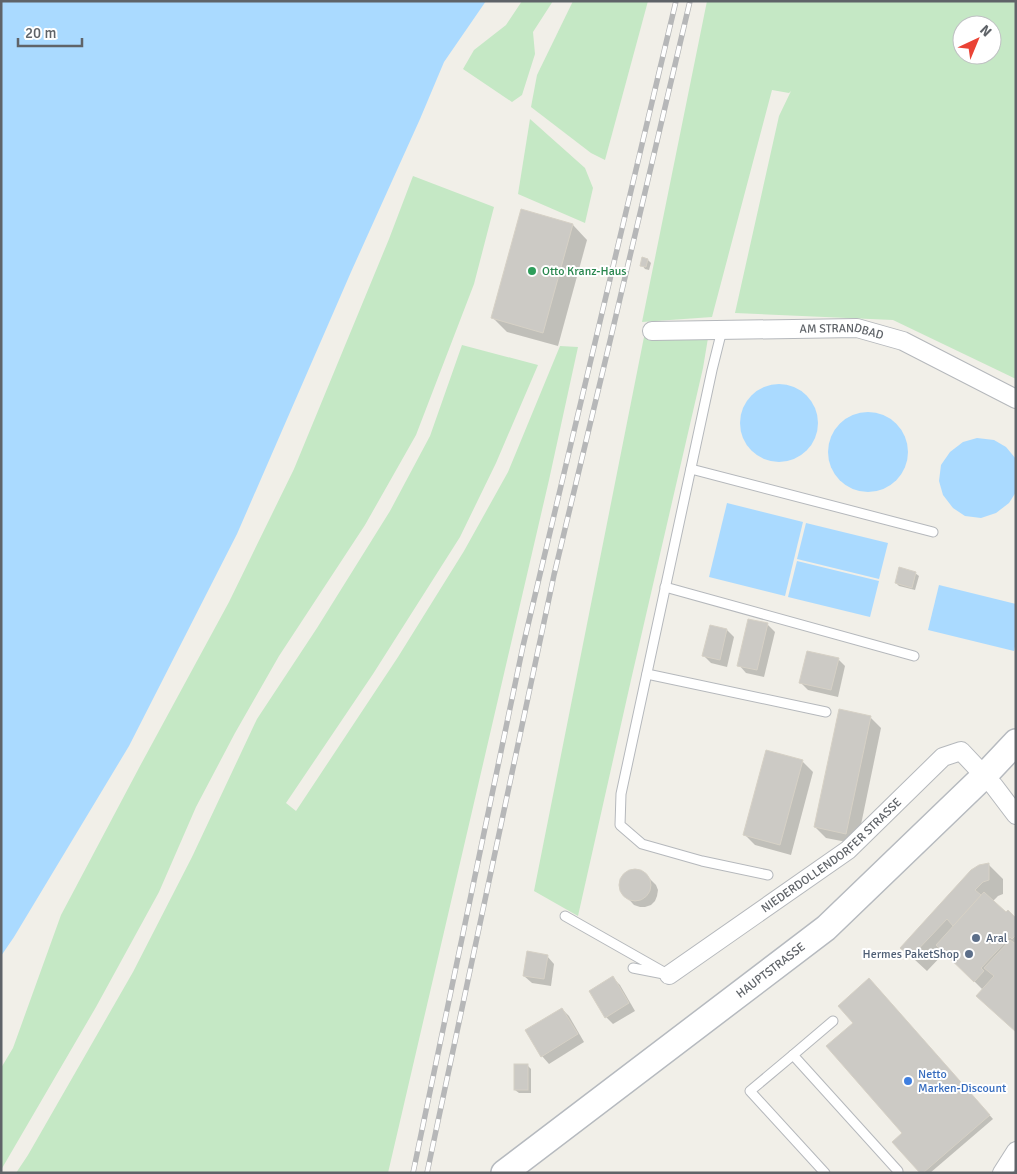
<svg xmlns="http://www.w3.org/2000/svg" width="1017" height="1174" font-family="Signika,sans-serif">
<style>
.green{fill:#c5e8c5;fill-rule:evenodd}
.water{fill:#aadaff}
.shadow{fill:#0003}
.building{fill:#cccac5;stroke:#d6d1c6}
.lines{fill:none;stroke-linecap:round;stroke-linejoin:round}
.lane-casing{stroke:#b5b8bc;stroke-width:11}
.street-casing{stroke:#b5b8bc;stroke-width:20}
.secondary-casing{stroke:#b6babf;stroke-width:28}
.lane{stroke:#fff;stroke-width:9}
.street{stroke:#fff;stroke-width:18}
.secondary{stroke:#fff;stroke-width:25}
.rail-casing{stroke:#b6b7b8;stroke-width:5.5}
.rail{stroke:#fff;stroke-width:4;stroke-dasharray:11;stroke-linecap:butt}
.leisure-dot{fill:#2e9e5b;stroke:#fff;stroke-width:2}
.service-dot{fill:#5c6f8a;stroke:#fff;stroke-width:2}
.shop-dot{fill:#3f7fe0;stroke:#fff;stroke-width:2}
.labels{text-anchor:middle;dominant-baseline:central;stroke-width:4;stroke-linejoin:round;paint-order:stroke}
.leisure-label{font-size:12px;fill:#27864d;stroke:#fff;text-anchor:start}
.street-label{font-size:12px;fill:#5f6368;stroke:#fff}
.service-label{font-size:12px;fill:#4e5e75;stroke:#fff;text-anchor:start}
.shop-label{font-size:12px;fill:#366cbe;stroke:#fff;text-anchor:start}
</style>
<rect width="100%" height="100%" fill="#f1efe8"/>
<g class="green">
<polygon points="522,1 553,1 533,32 535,54 522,95 512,102 463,69 474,50 506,25"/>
<polygon points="573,1 648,1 605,160 591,153 531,107 537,75"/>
<path d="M 707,1 L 1016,1 L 1016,379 L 893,320 L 735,313 L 779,116 L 791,91 L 789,93 L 772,90 L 712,317 L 642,322 ZM 962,25 L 992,25 L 992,55 L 962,55 Z"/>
<polygon points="530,119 585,168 593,188 585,223 518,194"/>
<polygon points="413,176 494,207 474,284 416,435 365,525 279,656 235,733 196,807 159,892 96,1007 1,1170 1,1068 13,1048 61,915 140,766 229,602 294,469 389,239"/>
<polygon points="644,337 708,338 703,368 631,680 578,916 534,891"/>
<polygon points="462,345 538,365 496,463 460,537 373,674 286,803 296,811 398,657 464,551 508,472 560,346 578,347 549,480 388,1173 16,1173 28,1155 133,972 192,857 257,719 317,628 390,511 430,436"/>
</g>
<g class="water">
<polygon points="1,1 486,1 444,62 420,119 351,272 237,534 129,746 14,937 1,956"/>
<circle cx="779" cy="423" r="39"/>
<circle cx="868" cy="452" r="40"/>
<polygon points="977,438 994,440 1006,447 1016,459 1016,492 1009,503 996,513 981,518 965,516 953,508 943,495 939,481 941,465 950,452 963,442"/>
<polygon points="727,503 803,522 785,596 709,577"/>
<polygon points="806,523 888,543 879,579 797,559"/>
<polygon points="797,561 879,581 870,617 788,597"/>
<polygon points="939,585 1016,604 1016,642 1014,651 928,630"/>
</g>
<g class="shadow">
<polygon points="522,211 573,225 587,240 558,346 507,332 492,317"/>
<polygon points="648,260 651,263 649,270 645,269 642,265"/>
<polygon points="915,573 919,576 915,590 899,586 896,583"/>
<polygon points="767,624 775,632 764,677 746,673 739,665"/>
<polygon points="727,630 734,637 727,667 711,663 704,656"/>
<polygon points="838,659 845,666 838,697 808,690 801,683"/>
<polygon points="870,717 881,728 857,844 826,838 815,827"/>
<polygon points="802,761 813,772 791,855 755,845 744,834"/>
<polygon points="989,865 1003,879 1003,894 998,896 992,902 1016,920 1016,1031 983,990 945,952 927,971 902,948"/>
<polygon points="633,870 638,871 644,873 656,885 658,890 657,896 655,901 651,905 645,907 640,907 634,905 622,892 621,887 621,881 623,876 627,872"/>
<polygon points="547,956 554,964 551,986 532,983 524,976"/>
<polygon points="613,978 620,985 635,1011 613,1024 606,1017"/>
<polygon points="873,983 993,1119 930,1173 922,1173 854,1023"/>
<polygon points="562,1009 569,1016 584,1042 549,1064 542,1056"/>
<polygon points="527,1065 531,1069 531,1093 519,1093 515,1090"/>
</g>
<g class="building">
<polygon points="521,209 573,224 543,333 491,318"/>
<polygon points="642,257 648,259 646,267 640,266"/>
<polygon points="899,567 916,572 912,588 895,583"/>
<polygon points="748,619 768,623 757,670 737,666"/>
<polygon points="710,625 727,629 720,660 702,656"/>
<polygon points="807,651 839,658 831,690 799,683"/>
<polygon points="839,709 871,716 846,834 814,827"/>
<polygon points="766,750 803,760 780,845 743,835"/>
<polygon points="989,863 989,880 983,882 975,890 981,895 953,926 947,919 911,957 900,948 971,870 979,865"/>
<circle cx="635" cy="885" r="16"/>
<polygon points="984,892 1006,912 1008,910 1016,918 1016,935 1012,939 1010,937 981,968 984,971 974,982 936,945"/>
<polygon points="1010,940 1016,944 1016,1032 976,996 994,976 984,968"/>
<polygon points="527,951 548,955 544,979 523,976"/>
<polygon points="613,976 629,1003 605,1018 589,991"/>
<polygon points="869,978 990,1115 923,1173 920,1173 892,1142 902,1133 826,1046 853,1023 838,1006"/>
<polygon points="562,1008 578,1034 541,1057 525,1030"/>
<rect x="514" y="1064" width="14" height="26"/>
</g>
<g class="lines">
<defs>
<g id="lane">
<polyline points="722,330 712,370 621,794 620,825 642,844 702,861 768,875"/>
<polyline points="691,469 933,532"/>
<polyline points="665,587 914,656"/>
<polyline points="647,674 826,712"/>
<polyline points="565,916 669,975 633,968"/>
<polyline points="833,1021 793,1055 898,1171 898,1173"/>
<polyline points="793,1055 750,1091 825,1173"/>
</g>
<g id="street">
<path id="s1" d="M 652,331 L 857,328 L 903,341 L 1016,399"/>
<path id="s2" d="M 669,975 L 848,850 L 943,757 L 961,751 L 994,786 L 1016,815"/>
<polyline points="1002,1173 1016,1151"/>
</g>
<g id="secondary">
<path id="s3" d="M 504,1173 L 826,928 L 985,775 L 1016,742"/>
</g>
</defs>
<use href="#lane" class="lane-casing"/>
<use href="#street" class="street-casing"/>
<use href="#secondary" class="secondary-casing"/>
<use href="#lane" class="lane"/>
<use href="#street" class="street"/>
<use href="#secondary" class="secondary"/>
<defs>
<g id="rail">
<polyline points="413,1173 523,646 676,1"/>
<polyline points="427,1173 554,575 610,341 690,1"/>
</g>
</defs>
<use href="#rail" class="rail-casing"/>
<use href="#rail" class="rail"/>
</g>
<circle class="leisure-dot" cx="532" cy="271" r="5"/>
<g class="service-dot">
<circle cx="976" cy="938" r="5"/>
<circle cx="969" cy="954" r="5"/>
</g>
<circle class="shop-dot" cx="908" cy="1081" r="5"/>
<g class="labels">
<g class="leisure-label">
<text x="542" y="271">Otto Kranz-Haus</text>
</g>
<g class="street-label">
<text stroke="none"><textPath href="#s1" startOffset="190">AM STRANDBAD</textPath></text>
<text stroke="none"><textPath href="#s2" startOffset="202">NIEDERDOLLENDORFER STRASSE</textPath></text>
<text stroke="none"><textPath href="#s3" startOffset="335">HAUPTSTRASSE</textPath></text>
</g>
<g class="service-label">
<text x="986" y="938">Aral</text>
<text x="959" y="954" text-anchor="end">Hermes PaketShop</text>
</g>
<g class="shop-label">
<text x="918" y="1074">Netto<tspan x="918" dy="14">Marken-Discount</tspan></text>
</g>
</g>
<rect width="1017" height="1174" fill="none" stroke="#5f6368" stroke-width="5"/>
<g transform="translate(977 40) rotate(44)"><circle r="24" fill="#ffffff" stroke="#bfc1c3"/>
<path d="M0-4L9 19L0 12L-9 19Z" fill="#ea4335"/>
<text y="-8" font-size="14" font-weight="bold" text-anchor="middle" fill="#5f6368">N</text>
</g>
<path d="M18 38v8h64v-8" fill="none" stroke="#5f6368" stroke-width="2.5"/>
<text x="25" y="38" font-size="15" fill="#5f6368" stroke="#ffffff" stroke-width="4" paint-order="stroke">20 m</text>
</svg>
